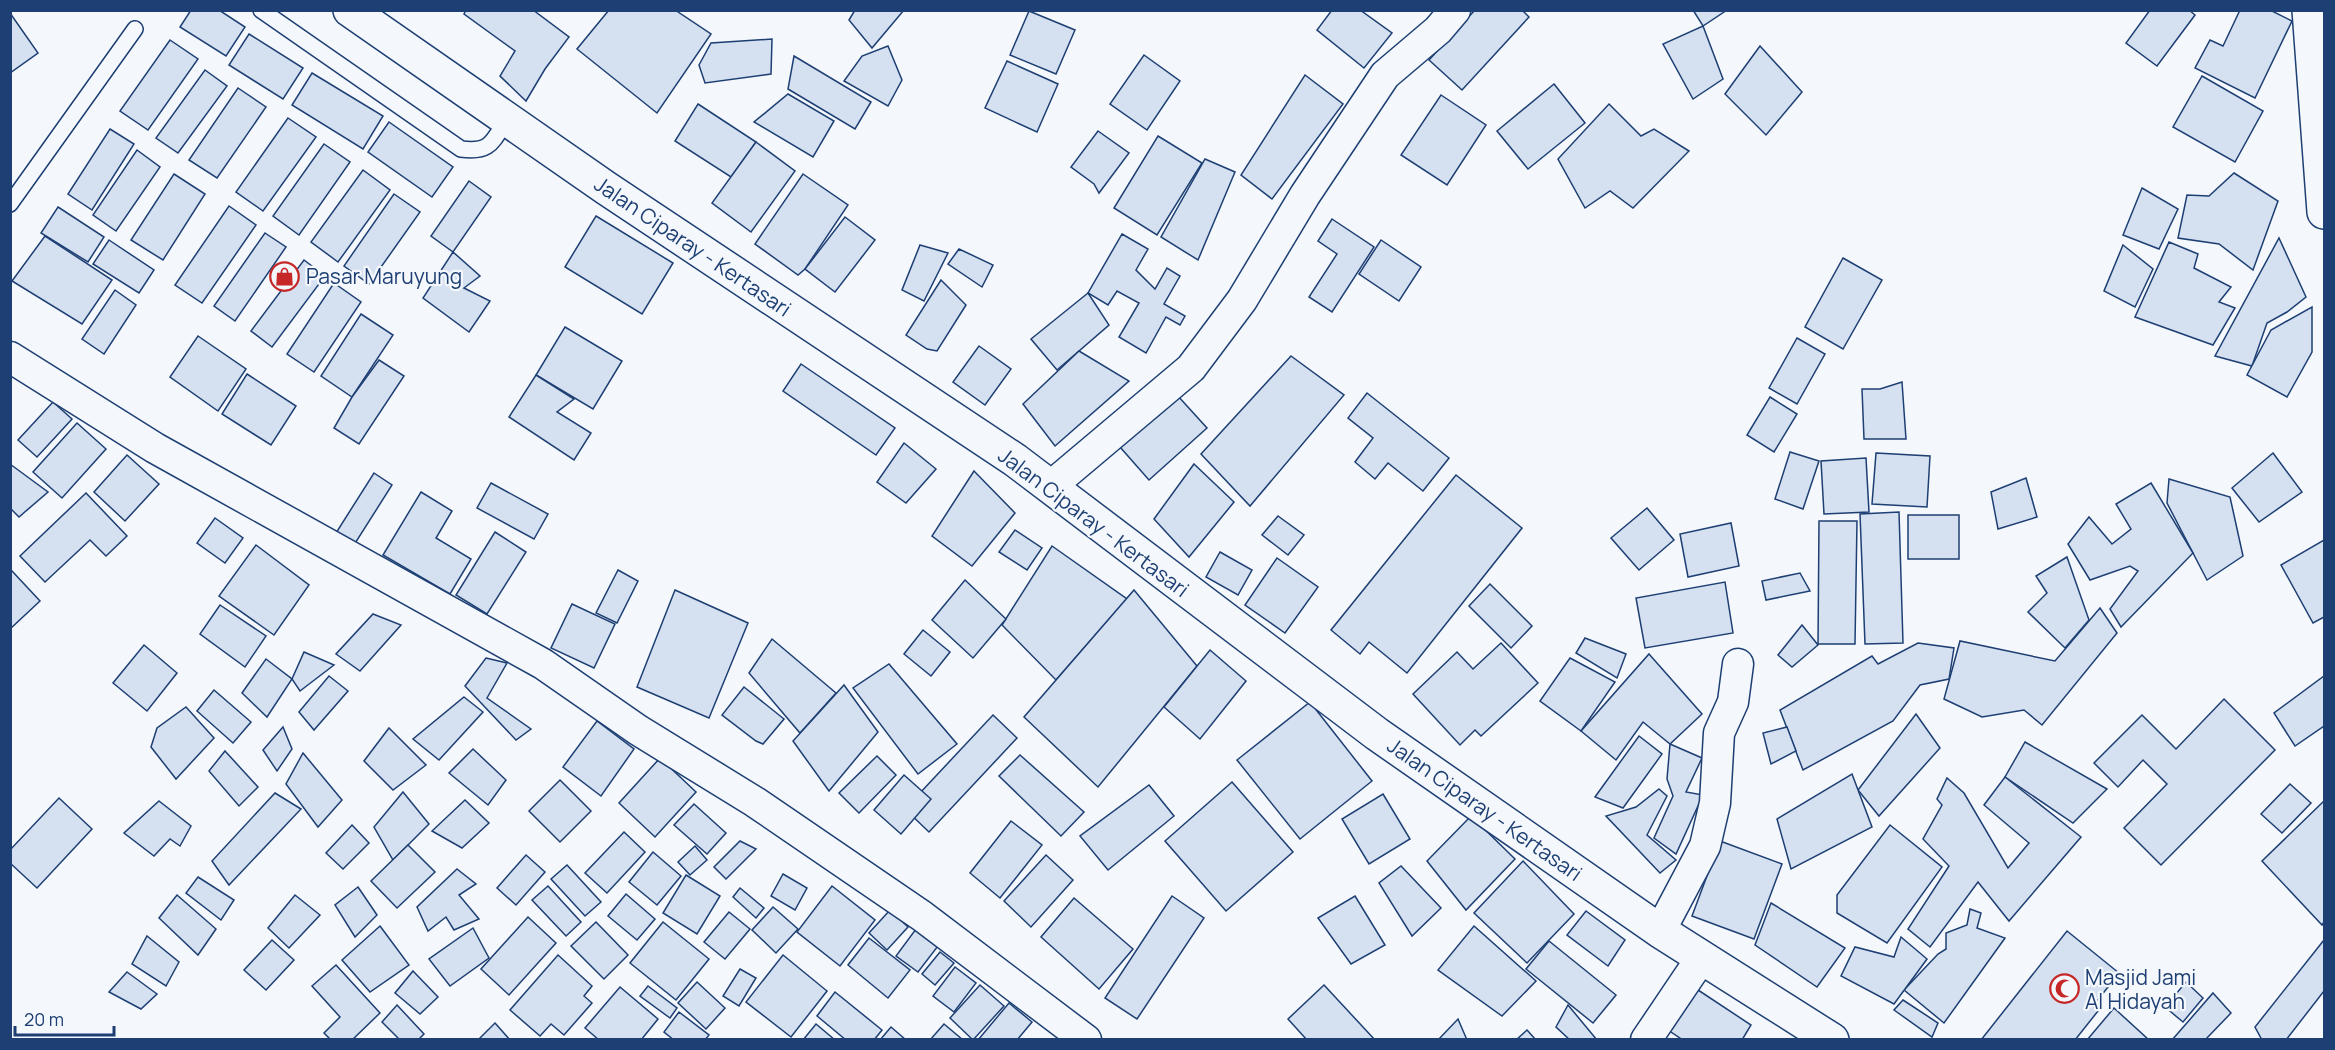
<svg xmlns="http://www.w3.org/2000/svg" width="2335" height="1050" font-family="Manrope,sans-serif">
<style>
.building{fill:#d5e0f0;stroke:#1d3f73;stroke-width:1.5}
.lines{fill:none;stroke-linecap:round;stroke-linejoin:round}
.lane-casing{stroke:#1d3f73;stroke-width:18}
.street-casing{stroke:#1d3f73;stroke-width:33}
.secondary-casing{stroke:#1d3f73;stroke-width:36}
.lane{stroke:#f4f7fb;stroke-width:15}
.street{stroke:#f4f7fb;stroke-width:30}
.secondary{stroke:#f4f7fb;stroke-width:33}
.labels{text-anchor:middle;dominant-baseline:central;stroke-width:4.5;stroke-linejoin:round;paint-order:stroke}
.street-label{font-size:21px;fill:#1d3f73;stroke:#f4f7fb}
.poi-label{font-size:21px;fill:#1d3f73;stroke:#f4f7fb;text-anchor:start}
</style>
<rect width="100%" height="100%" fill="#f4f7fb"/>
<g class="building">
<polygon points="191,10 219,10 245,27 226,56 180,27"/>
<polygon points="466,10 533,10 569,37 545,69 526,101 500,76 515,51 464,14"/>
<polygon points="609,10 675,10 711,34 657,113 577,49"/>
<polygon points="855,10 904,10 872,48 849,20"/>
<polygon points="1332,10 1360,10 1392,33 1364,68 1317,30"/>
<polygon points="1475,10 1522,10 1529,17 1462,90 1429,60"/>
<polygon points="1693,10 1727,10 1703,26"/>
<polygon points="2150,10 2189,10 2195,15 2157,66 2126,43"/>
<polygon points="2240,10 2270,10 2292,21 2255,98 2195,68 2210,40 2223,46"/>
<polygon points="1029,11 1075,30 1056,74 1010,55"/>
<polygon points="10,13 38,53 10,73"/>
<polygon points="1703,26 1723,79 1693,99 1663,44"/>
<polygon points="249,34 303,68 283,99 229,65"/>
<polygon points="772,39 771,74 705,83 699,65 711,43"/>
<polygon points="170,40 198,59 148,130 120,111"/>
<polygon points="888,46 902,80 888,106 844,81 862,56"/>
<polygon points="1760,46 1802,92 1766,135 1725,94"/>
<polygon points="1144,55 1180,81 1147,130 1110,104"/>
<polygon points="794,56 871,102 855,129 788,89"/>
<polygon points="1007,61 1058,84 1037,132 985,108"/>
<polygon points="205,70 227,86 178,153 156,138"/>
<polygon points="312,73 383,116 363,149 292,105"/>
<polygon points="1305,75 1343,104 1272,199 1241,175"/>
<polygon points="2202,76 2263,111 2235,162 2173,127"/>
<polygon points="1554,84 1585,123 1528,169 1497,131"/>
<polygon points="238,88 266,107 217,178 189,160"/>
<polygon points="788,94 834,121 813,157 754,122"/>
<polygon points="1441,95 1486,125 1447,185 1401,155"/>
<polygon points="698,104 756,142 731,177 675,141"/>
<polygon points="1609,104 1641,136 1654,129 1689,151 1633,208 1610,191 1585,208 1558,159"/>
<polygon points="288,118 316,137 263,211 236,192"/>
<polygon points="389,122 453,167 432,197 368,152"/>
<polygon points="110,129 134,144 92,210 68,194"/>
<polygon points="1098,131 1129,153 1099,193 1094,184 1071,167"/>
<polygon points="1158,136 1202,163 1157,235 1114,208"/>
<polygon points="756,142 795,171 751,232 712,203"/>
<polygon points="324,144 350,162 299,235 273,216"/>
<polygon points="137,150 160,167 116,231 93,215"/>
<polygon points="1205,159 1235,172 1198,260 1161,237"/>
<polygon points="363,170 390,190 338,262 311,242"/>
<polygon points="2234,173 2278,201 2253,270 2219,244 2178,238 2187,195 2209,196"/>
<polygon points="174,174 205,194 163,260 131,240"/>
<polygon points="803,174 848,205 805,269 798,275 755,244"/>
<polygon points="469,181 491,197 453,252 431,236"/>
<polygon points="2142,188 2178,209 2159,249 2123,235"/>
<polygon points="394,194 420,212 369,284 344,266"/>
<polygon points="229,206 256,225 202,303 175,285"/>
<polygon points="58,207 104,237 88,262 41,233"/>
<polygon points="596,216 673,263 642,314 565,267"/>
<polygon points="845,217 875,240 835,292 805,269"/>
<polygon points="1332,219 1374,247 1332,312 1309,297 1337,254 1318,241"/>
<polygon points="265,233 286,247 235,321 214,306"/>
<polygon points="1122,234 1148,249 1136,270 1155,289 1167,268 1180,276 1164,304 1185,316 1180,325 1166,317 1146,353 1119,337 1139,303 1117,291 1108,305 1088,293"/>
<polygon points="45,236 112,280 82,324 12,281"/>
<polygon points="2279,238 2306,297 2287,312 2267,323 2252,366 2215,356"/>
<polygon points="109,240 154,270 139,293 93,264"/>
<polygon points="1381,240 1421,267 1399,301 1359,274"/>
<polygon points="2169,242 2198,254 2194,268 2231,287 2219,302 2235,308 2213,345 2135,317"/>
<polygon points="920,245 948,253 924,301 902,290"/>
<polygon points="2123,245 2153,269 2135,307 2104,291"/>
<polygon points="959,249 993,265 982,287 948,264"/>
<polygon points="453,252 480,276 464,288 490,301 469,332 423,298"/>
<polygon points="1843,258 1882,280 1843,349 1805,327"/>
<polygon points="304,260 325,276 272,347 251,331"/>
<polygon points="941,280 966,305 937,351 927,349 906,335"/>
<polygon points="334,283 361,302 314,372 287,354"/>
<polygon points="115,290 136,305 104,354 82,339"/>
<polygon points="1088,293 1109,325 1057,370 1031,339"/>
<polygon points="2312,307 2312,352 2287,397 2247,375 2271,330"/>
<polygon points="361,314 393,335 352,397 321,376"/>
<polygon points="565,327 622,361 593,409 536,375"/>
<polygon points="198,336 246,369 218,411 170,377"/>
<polygon points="1797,338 1825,354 1797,404 1769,388"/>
<polygon points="979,346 1011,369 985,405 953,382"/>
<polygon points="1079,351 1129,381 1055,446 1023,404"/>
<polygon points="1291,356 1344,395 1250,506 1201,454"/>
<polygon points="379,360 404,376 359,444 334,428 352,397"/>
<polygon points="801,364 895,428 876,455 783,391"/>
<polygon points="247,374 296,406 271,445 222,414"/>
<polygon points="536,375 574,399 557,412 591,433 574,460 509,417"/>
<polygon points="1902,382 1906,439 1864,439 1862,389 1880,389"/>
<polygon points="1367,393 1449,458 1423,491 1388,463 1375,479 1355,462 1373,438 1348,418"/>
<polygon points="1177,395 1207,428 1149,480 1120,447"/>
<polygon points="1770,397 1797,414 1774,452 1747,435"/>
<polygon points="53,402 72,419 37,457 18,440"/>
<polygon points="77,423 106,449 62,498 33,472"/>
<polygon points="904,443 936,469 906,503 877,482"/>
<polygon points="1790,452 1819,461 1803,509 1775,499"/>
<polygon points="1876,453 1930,456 1927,507 1872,504"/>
<polygon points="2273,453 2302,492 2259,522 2232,488"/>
<polygon points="127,455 159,484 125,521 94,492"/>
<polygon points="1866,458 1869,512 1824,514 1821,461"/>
<polygon points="10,464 48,492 19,517 10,508"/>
<polygon points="1194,464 1234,502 1189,557 1154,519"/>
<polygon points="974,471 1015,513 972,566 932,536"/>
<polygon points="374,473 392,485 354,545 336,533"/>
<polygon points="1456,475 1522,528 1407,673 1369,642 1360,654 1331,630"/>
<polygon points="2026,478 2037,517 1998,529 1991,492"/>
<polygon points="2169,479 2230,497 2243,556 2207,580 2167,503"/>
<polygon points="491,483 548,514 534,539 477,508"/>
<polygon points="2151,483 2193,553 2121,627 2110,609 2138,571 2130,566 2090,580 2068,544 2089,517 2112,544 2131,529 2116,504"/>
<polygon points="421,492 452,511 436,538 471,559 450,594 383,555"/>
<polygon points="86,493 127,536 106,556 90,540 45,582 20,556"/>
<polygon points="1647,508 1674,540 1639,570 1611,538"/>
<polygon points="1899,512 1903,643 1865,644 1860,514"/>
<rect x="1908" y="515" width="51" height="44"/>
<polygon points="1278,516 1304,535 1288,555 1262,535"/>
<polygon points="215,518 243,538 225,563 197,543"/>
<polygon points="1819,521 1857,521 1855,644 1818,644"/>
<polygon points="1731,523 1739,566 1688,577 1680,534"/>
<polygon points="1015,530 1042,548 1027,570 999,552"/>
<polygon points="495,532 526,552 487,614 456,595"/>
<polygon points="2324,540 2324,617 2313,623 2281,565"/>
<polygon points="256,545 309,585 274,635 219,596"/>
<polygon points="1052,546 1127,599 1056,680 1002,625"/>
<polygon points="1220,552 1252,570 1238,595 1206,577"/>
<polygon points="2067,557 2089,620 2065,648 2028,612 2047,593 2036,576"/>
<polygon points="1277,558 1318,587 1285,633 1245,605"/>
<polygon points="618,570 638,581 617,623 596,613"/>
<polygon points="12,571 40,601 10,629 10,573"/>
<polygon points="1800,573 1810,591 1766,600 1762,581"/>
<polygon points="965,580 1006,619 973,658 932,620"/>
<polygon points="1725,582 1733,633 1645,648 1636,598"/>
<polygon points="1490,584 1532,626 1511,648 1469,606"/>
<polygon points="675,590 748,623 709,718 637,687"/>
<polygon points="1134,590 1197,666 1098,787 1024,717"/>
<polygon points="572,604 615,624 594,668 551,648"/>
<polygon points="220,605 266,636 245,667 200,634"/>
<polygon points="2100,608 2117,633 2042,725 2024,710 1982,717 1944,699 1960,641 2055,661"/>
<polygon points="373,614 401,625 360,671 336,654"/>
<polygon points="1802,625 1818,645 1792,667 1778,655"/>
<polygon points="923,630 950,652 931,676 904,654"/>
<polygon points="1585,638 1626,654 1617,678 1576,653"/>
<polygon points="772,639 836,693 800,733 749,673"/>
<polygon points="1501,643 1538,683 1481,736 1475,730 1460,745 1413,694 1457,652 1473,669"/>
<polygon points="1918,643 1954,648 1949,679 1920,685 1893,721 1803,770 1780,710 1872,656 1878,664"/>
<polygon points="144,645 177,673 147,711 113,683"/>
<polygon points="1210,650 1246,681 1200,739 1164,707"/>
<polygon points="304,652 334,665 300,691 292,679"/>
<polygon points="1649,654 1702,714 1670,744 1643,722 1616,760 1581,731"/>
<polygon points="486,658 507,663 487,698 531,729 516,740 465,686"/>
<polygon points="1570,658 1615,682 1581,731 1540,701"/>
<polygon points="266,659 292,679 267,717 242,693"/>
<polygon points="889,664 957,744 918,774 853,688"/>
<polygon points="329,676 348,691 314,730 299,712"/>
<polygon points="2324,676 2324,726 2295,746 2274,713"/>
<polygon points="844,685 878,732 829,791 793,741"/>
<polygon points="744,687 784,719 763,744 756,741 722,715"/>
<polygon points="214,690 251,722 233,743 197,711"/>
<polygon points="464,697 483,712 439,760 413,739"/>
<polygon points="2224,699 2275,750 2161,865 2124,828 2167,784 2143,760 2118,787 2094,763 2142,715 2176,749"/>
<polygon points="1310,702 1372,781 1300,839 1237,760"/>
<polygon points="186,707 214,738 176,779 151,747 157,728"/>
<polygon points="1916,714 1940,748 1879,816 1858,790"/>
<polygon points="993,715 1017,738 929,832 905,809"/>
<polygon points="597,721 634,749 601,796 563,767"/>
<polygon points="283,727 292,749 277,771 263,750"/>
<polygon points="1787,727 1796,751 1771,764 1763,733"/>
<polygon points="389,728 426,765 393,790 364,761"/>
<polygon points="1639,736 1662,754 1623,808 1595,797"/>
<polygon points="2025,742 2107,789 2073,823 2005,777"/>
<polygon points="1670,744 1702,758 1686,792 1703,795 1676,854 1654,838 1673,796 1667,779"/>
<polygon points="473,749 506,780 488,805 449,773"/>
<polygon points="225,751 258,787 239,806 209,771"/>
<polygon points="303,753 342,800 318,827 286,784"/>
<polygon points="1020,755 1084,812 1061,836 999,776"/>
<polygon points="877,756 896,775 859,813 839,793"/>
<polygon points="660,758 696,792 655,837 619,803"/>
<polygon points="1852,774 1872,827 1791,869 1777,819"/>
<polygon points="904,775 931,799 901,834 874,810"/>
<polygon points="2005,777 2081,837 2009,921 1978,882 1930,947 1908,929 1949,866 1923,839 1942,805 1937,799 1947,778 1964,793 2008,868 2029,843 1984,805"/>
<polygon points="560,780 591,811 560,842 529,811"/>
<polygon points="1232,782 1293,852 1226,911 1165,841"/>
<polygon points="2290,784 2311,803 2282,833 2261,814"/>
<polygon points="1149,785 1174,816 1108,870 1080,836"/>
<polygon points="1659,789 1667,796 1647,835 1676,860 1660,873 1606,816 1636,807"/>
<polygon points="403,792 429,824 393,860 374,827"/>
<polygon points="275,793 301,809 229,885 212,861"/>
<polygon points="1383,794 1410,839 1369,864 1342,819"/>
<polygon points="59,798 92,829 37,888 10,863 10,850"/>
<polygon points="465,800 489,823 462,848 432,831"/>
<polygon points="159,801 191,826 180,846 170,839 154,856 124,833"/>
<polygon points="2324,801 2324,922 2322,925 2262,861"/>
<polygon points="694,804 726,833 707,854 674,825"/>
<polygon points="1471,816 1515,859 1466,910 1427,861"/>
<polygon points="1011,821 1042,845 1000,898 970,873"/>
<polygon points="352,825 369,843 343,869 326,853"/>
<polygon points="1890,825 1942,867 1887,943 1837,913 1837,895"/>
<polygon points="624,832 645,852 607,893 585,873"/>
<polygon points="740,841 756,849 726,879 714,867"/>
<polygon points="1720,841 1782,864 1754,939 1692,916"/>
<polygon points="408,845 435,872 397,908 371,881"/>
<polygon points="695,846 707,860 690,875 678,862"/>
<polygon points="653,852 681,876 657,905 629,882"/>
<polygon points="526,855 545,872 516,905 497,888"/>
<polygon points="1046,855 1073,880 1031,927 1004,901"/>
<polygon points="1523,861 1574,914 1527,963 1474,913"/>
<polygon points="567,865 601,902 585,916 551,879"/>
<polygon points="1401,866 1441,908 1412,936 1379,883"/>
<polygon points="457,869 476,884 459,895 479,919 454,930 446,917 428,931 417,907"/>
<polygon points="783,874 807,888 795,910 771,896"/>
<polygon points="686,875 720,896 697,934 663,913"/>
<polygon points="198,877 234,900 221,920 186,893"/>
<polygon points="548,886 581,922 566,936 532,900"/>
<polygon points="832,886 875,920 840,966 797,932"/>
<polygon points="358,887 377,915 355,937 335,905"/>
<polygon points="740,888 764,908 756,918 733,897"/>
<polygon points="626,894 655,919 637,940 608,916"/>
<polygon points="177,895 216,929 198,955 159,918"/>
<polygon points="295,895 320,915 289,948 268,928"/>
<polygon points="1172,896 1204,918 1137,1019 1105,998"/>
<polygon points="1355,896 1385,945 1351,964 1318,918"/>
<polygon points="1074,898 1133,949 1099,989 1041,937"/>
<polygon points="1771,903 1845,948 1817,987 1755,945"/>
<polygon points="773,907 798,929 776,953 752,930"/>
<polygon points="1970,909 1981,913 1977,928 2005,938 1944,1023 1904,990 1938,954 1946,949 1946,933 1967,925"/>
<polygon points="890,910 908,927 887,950 869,933"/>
<polygon points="1586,911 1625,940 1608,966 1567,935"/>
<polygon points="729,912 750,929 725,959 704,942"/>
<polygon points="528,917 556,943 509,995 481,969"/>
<polygon points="596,922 628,955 604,979 571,946"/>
<polygon points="663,922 709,959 676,1000 630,963"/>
<polygon points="380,926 409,965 370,992 342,960"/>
<polygon points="1474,926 1536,981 1502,1016 1438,970"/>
<polygon points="473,928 489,958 450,986 429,959"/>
<polygon points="916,929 938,946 918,972 896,956"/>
<polygon points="2067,931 2119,973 2093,1006 2098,1011 2075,1040 1981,1040"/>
<polygon points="147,936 179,962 166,986 132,964"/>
<polygon points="1901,937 1927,959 1894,1004 1841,976 1855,947 1894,957"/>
<polygon points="869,938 910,970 888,998 848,965"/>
<polygon points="272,940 294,960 266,990 244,970"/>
<polygon points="2324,940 2324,991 2286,1040 2262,1040 2255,1027"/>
<polygon points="1549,941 1616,995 1593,1023 1526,969"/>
<polygon points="940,952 954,963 935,985 922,974"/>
<polygon points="558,955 592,986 584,996 592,1003 564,1035 551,1024 540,1036 510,1010"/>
<polygon points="783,955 827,991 791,1037 746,1002"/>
<polygon points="336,965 380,1013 352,1040 331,1040 324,1033 340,1017 312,986"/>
<polygon points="955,967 976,983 954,1012 933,996"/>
<polygon points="740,969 756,978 739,1006 723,996"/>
<polygon points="413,971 438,997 420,1014 395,993"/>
<polygon points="127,972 157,994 141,1009 109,992"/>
<polygon points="697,982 725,1008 706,1029 678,1003"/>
<polygon points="2186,982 2203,998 2183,1022 2165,1007"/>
<polygon points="980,985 1004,1006 973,1040 950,1018"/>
<polygon points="1324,985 1375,1040 1307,1040 1288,1019"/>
<polygon points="648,986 677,1008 670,1018 640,996"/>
<polygon points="1692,986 1751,1025 1742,1040 1683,1040 1665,1028"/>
<polygon points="620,987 658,1019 641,1040 599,1040 585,1028"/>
<polygon points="835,992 882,1030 874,1040 846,1040 817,1016"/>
<polygon points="2213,993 2231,1013 2205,1040 2172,1040"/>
<polygon points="1903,1000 1938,1023 1932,1037 1894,1010"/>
<polygon points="1009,1003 1032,1022 1017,1040 978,1040"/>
<polygon points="397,1005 424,1034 418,1040 400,1040 382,1022"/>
<polygon points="1568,1005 1597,1040 1570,1040 1556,1027"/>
<polygon points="2114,1008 2149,1040 2087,1040"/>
<polygon points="679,1012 709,1035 705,1040 674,1040 664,1032"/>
<polygon points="1458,1019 1467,1040 1438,1040"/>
<polygon points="495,1023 510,1040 478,1040"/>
<polygon points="816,1024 835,1040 803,1040"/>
<polygon points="944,1024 963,1040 930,1040"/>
<polygon points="891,1027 906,1040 880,1040"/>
<polygon points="1527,1030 1536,1040 1516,1040"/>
</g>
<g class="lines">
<defs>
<g id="lane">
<path d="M 261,10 L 461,149 C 491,153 492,142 507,119"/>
<polyline points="10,204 135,29"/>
</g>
<g id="street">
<polyline points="10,357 155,448 543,664 638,730 755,802 922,916 1086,1040"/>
<polyline points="1051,486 1191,368 1242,300 1305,195 1385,75 1438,30 1455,10"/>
<polyline points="1660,931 1705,846 1715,803 1719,733 1733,702 1738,664"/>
<polyline points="1646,1040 1702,957"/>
</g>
<g id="secondary">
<polyline points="350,10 606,188 1015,460 1377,734 1660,931 1832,1040"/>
<polyline points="2309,10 2324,212"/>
</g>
</defs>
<use href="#lane" class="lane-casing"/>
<use href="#street" class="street-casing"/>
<use href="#secondary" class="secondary-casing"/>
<use href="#lane" class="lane"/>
<use href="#street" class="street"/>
<use href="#secondary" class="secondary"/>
</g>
<defs>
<symbol id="shop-ring" viewBox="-11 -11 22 22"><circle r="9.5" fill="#f4f7fb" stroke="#c62828" stroke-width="1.5"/><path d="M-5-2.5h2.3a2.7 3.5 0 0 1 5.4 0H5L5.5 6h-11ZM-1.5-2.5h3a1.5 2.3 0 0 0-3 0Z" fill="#c62828"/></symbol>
<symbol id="mosque-ring" viewBox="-11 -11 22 22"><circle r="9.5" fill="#f4f7fb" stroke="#c62828" stroke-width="1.5"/><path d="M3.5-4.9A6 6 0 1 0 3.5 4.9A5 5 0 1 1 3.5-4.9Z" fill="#c62828"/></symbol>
</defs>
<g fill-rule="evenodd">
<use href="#shop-ring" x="268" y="260" width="33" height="33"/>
<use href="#mosque-ring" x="2048" y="972" width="33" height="33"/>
</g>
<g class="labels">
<g class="street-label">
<text transform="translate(693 246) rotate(34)">Jalan Ciparay - Kertasari</text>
<text transform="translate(1094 522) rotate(37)">Jalan Ciparay - Kertasari</text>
<text transform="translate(1485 809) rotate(35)">Jalan Ciparay - Kertasari</text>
</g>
<g class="poi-label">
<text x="306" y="276">Pasar Maruyung</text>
<text x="2085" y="977">Masjid Jami<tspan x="2085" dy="24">Al Hidayah</tspan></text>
</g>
</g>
<rect width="2335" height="1050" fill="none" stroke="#1d3f73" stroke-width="24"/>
<path d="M15 1026v9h99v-9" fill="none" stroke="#1d3f73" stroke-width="3"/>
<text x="24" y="1026" font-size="18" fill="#1d3f73" stroke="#f4f7fb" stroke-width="4.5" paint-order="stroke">20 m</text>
</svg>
